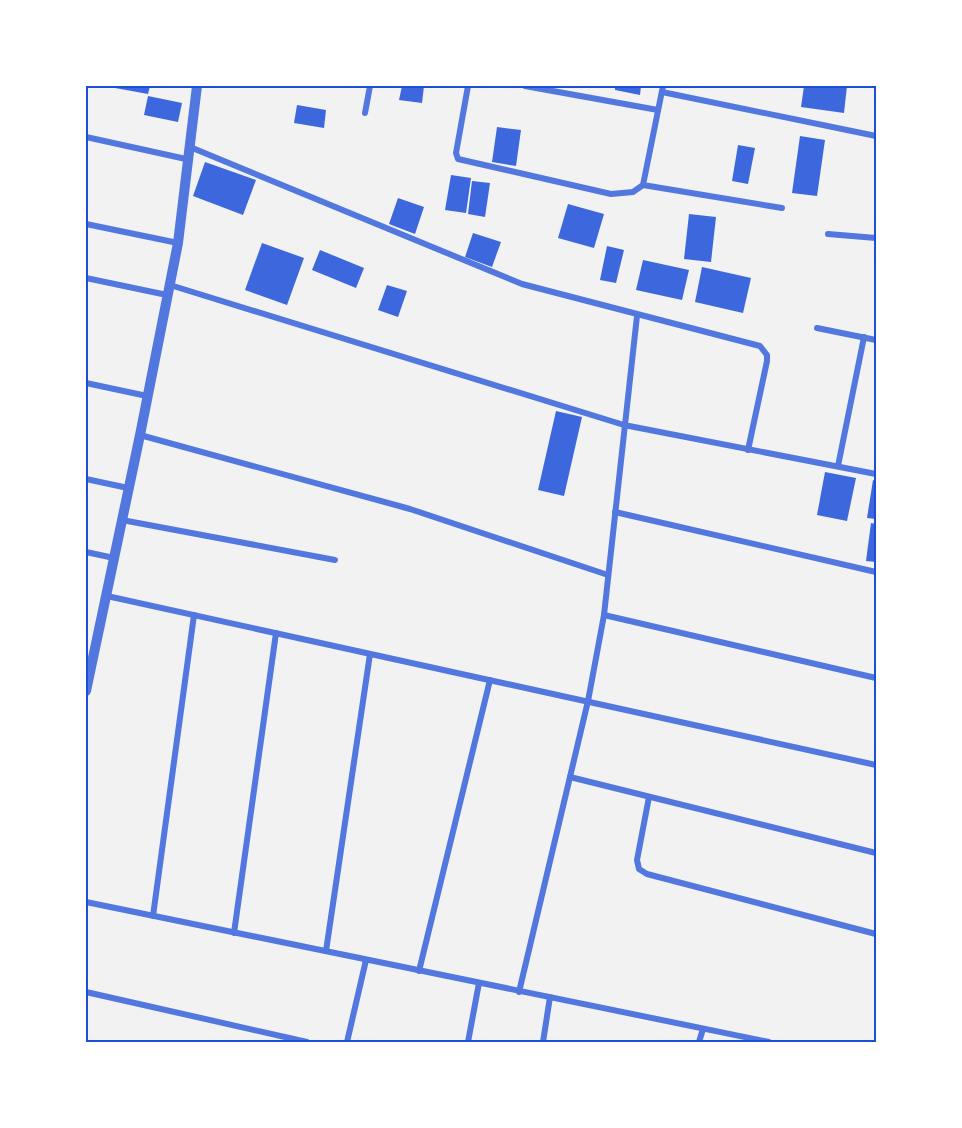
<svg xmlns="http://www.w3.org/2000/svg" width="962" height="1128" font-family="'Alegreya Sans',sans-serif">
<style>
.building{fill:#3d67dc}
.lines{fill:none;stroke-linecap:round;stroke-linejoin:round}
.minor{stroke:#5277de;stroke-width:6}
.tertiary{stroke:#5277de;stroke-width:10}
.neatline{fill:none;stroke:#1d4ed8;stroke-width:2}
</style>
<rect width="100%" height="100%" fill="#f2f2f2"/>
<g class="building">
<polygon points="104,86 150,86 148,94"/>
<polygon points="402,86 424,86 422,103 399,100"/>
<polygon points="615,86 641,86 640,95 615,90"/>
<polygon points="804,86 847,86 844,113 801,107"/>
<polygon points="148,96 182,103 178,122 144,115"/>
<polygon points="297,105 326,110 324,128 294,123"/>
<polygon points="497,127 521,130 516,166 492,162"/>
<polygon points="800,136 825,140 817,196 792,193"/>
<polygon points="738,145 755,148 748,184 732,181"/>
<polygon points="205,162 256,180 243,215 193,196"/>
<polygon points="451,175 471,178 466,213 445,210"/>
<polygon points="472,181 490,183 485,217 468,214"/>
<polygon points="398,198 424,207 415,234 389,224"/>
<polygon points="568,204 604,214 594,248 558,238"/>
<polygon points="689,214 716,217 711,262 684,259"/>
<polygon points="473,233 501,242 492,267 465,257"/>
<polygon points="262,243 304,258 287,305 245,290"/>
<polygon points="607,246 624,250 616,283 600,280"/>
<polygon points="320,250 364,268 356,288 312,270"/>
<polygon points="643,260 689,270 682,300 636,290"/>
<polygon points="702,267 751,278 743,313 695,302"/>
<polygon points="387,285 407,291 398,317 378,310"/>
<polygon points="556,411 582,417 564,496 538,490"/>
<polygon points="825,472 856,478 847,521 817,515"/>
<polygon points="873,480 876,481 876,519 867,518"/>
<polygon points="871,523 876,524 876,562 866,561"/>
</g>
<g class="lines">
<g class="minor">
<polyline points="468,86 456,153 458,159 611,194 633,192 643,185"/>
<polyline points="525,86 658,110"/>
<polyline points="663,86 643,185 782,208"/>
<polyline points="662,92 876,136"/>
<polyline points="365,113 370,86"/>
<polyline points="86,137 186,159"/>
<polyline points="190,147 522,284 760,346 767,355 767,361 748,450"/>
<polyline points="86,224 178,243"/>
<polyline points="828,234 876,238"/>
<polyline points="86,278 167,295"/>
<polyline points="170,285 624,425 876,474"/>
<polyline points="817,328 876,340"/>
<polyline points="86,383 147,396"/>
<polyline points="140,435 410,509 608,575"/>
<polyline points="838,466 864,337"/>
<polyline points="86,479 128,488"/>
<polyline points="615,512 876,572"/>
<polyline points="122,520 335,560"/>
<polyline points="86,552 114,558"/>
<polyline points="107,596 876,765"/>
<polyline points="604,615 876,678"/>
<polyline points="570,777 876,853"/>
<polyline points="649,797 637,860 639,869 647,874 876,934"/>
<polyline points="86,902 769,1042"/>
<polyline points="153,916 194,615"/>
<polyline points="234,933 276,633"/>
<polyline points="326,951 370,654"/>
<polyline points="419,971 490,680"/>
<polyline points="86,992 307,1042"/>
<polyline points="519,992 588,701 604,615 637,316"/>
<polyline points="347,1042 366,960"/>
<polyline points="468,1042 479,983"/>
<polyline points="543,1042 550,997"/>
<polyline points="699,1042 703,1029"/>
</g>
<polyline class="tertiary" points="86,691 140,435 178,243 197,86"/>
</g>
<rect width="962" height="1128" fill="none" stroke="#ffffff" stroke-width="174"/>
<rect x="87" y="87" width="788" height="954" class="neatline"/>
</svg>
